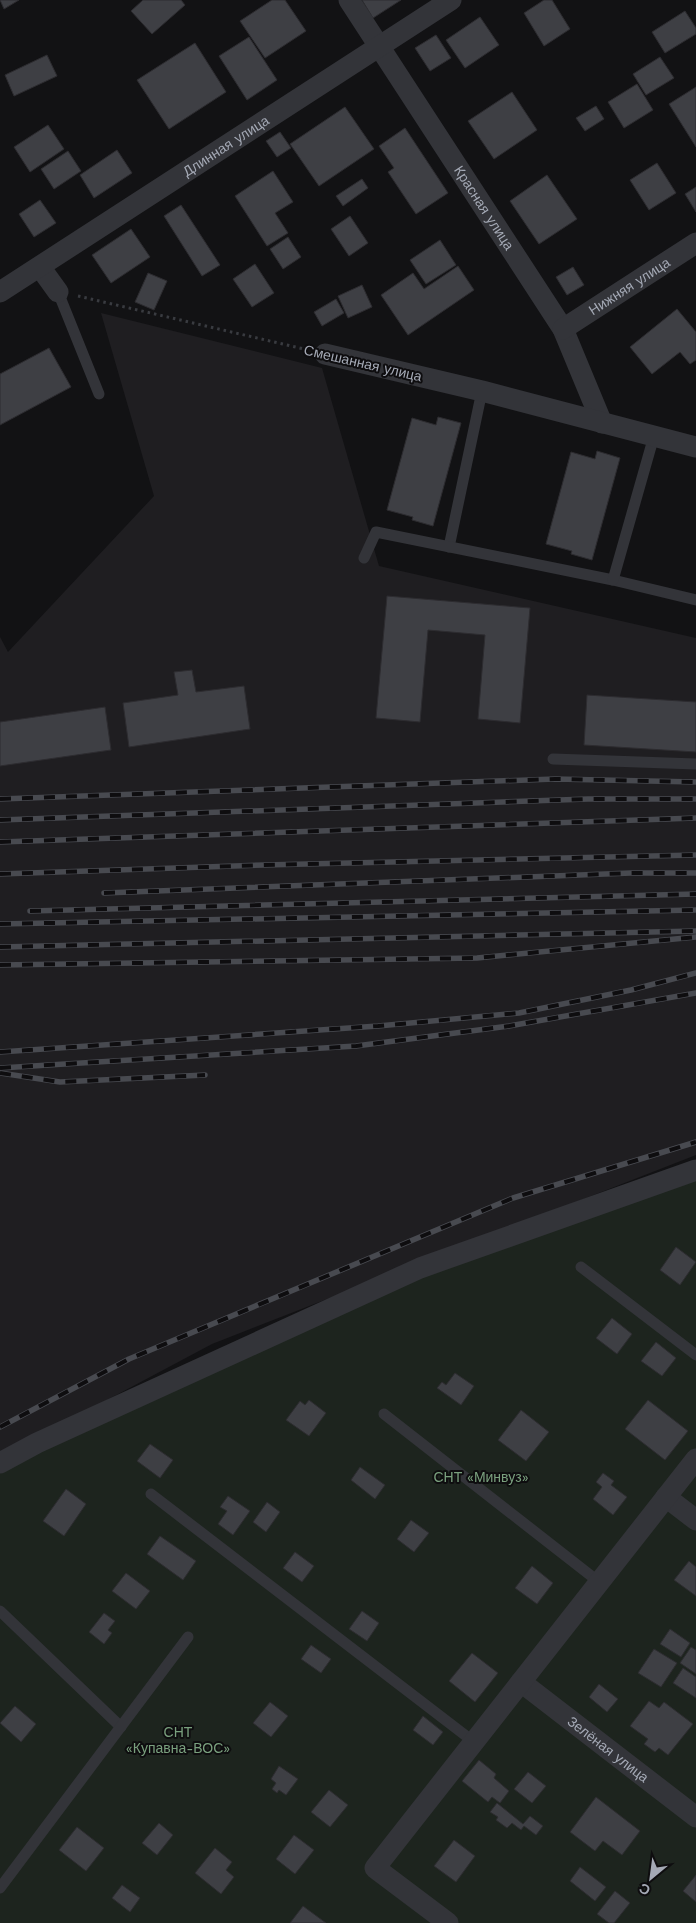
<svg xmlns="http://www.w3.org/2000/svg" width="696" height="1923" font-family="'Work Sans',sans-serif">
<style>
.built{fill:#1f1e21}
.green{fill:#1d241e}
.building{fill:#3e3f44;stroke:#2d2c30}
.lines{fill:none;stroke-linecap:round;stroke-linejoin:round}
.path{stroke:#393b40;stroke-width:3;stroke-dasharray:2.5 4;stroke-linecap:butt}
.lane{stroke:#333439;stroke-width:11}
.street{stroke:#333439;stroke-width:21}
.rail-casing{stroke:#484a50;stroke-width:5.5}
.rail{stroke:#0e0d0f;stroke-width:4;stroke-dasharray:11;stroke-linecap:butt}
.labels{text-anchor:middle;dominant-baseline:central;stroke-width:4;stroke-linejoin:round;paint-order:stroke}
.street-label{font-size:14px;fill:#a4a9b5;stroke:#0e0d0f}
.park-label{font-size:14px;fill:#7aa07e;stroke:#0e0d0f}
</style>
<rect width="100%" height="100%" fill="#121214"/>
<polygon class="built" points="101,313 322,368 379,566 696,638 696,1155 212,1344 0,1457 0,637 8,652 154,496"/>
<polygon class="green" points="696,1170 696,1923 0,1923 0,1463 420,1268"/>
<g class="building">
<polygon points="0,0 19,0 4,9"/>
<polygon points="143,0 181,0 185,5 152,34 131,11"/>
<polygon points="272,0 285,0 306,31 265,58 240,21"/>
<polygon points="362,0 401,0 373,18"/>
<polygon points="544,0 552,0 570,29 544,46 524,13"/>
<polygon points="685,11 696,28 696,34 665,53 652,32"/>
<polygon points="480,17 499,45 465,68 446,40"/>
<polygon points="436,35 451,58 430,71 415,48"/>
<polygon points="249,37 277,80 247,100 219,56"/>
<polygon points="195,43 226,92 169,129 137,80"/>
<polygon points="47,55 57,76 14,96 5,75"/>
<polygon points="660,57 674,78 646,95 633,74"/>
<polygon points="637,84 653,110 624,128 608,102"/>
<polygon points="696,87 696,147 669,104"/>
<polygon points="512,92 537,130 494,159 468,121"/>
<polygon points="596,106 604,119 585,131 576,118"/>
<polygon points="345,107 374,149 319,186 290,144"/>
<polygon points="48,125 64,149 30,172 14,147"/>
<polygon points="405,128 448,193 416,214 388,172 394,168 379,146"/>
<polygon points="280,132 291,148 277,157 266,141"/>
<polygon points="117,150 132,173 94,198 80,175"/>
<polygon points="68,151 81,171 54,189 41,169"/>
<polygon points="657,163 676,193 649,210 630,180"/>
<polygon points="273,171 293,202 275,213 288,233 267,246 235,196"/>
<polygon points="547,175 577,219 539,244 510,201"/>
<polygon points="362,179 368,188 343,206 336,196"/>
<polygon points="696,187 696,212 685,194"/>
<polygon points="40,200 56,223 34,237 19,214"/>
<polygon points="181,205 220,265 202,276 164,216"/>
<polygon points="350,216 368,243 349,256 331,229"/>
<polygon points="131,229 150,257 111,283 92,255"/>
<polygon points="288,237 301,257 283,269 270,249"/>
<polygon points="440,240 456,265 426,284 410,260"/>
<polygon points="255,264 274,293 252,307 233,279"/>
<polygon points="458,266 474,290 408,335 381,295 413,273 424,289"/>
<polygon points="573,267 584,285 567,295 556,277"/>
<polygon points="148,273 167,281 154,310 135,302"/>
<polygon points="362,285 372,307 348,318 338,296"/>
<polygon points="336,299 344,313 322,326 314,312"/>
<polygon points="677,309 696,332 696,360 690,364 680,352 652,374 630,347"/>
<polygon points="49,348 71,387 0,425 0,374"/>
<polygon points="438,417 461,423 433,526 412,520 413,517 387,510 412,418 436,425"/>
<polygon points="597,451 620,458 592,560 571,554 572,551 546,544 571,452 595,459"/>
<polygon points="387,596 530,608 520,723 478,719 485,635 428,630 420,722 376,718"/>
<polygon points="192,670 196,692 244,686 250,729 129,747 123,703 178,695 174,672"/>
<polygon points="587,695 696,702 696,752 584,745"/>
<polygon points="105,707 111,750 0,766 0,722"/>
<polygon points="676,1247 696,1262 680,1285 660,1270"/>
<polygon points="612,1318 632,1334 617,1354 596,1338"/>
<polygon points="656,1342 676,1358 662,1376 641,1361"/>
<polygon points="455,1373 474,1386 461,1405 437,1388 442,1382 446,1385"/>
<polygon points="309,1400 326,1413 309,1436 286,1420 300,1401 305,1405"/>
<polygon points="648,1400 688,1431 665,1460 625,1429"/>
<polygon points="521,1410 549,1432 526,1461 498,1440"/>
<polygon points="150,1444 173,1460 160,1478 137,1461"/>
<polygon points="360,1467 385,1485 375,1499 351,1480"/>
<polygon points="603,1473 614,1481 611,1485 627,1497 613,1515 593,1499 602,1487 596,1482"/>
<polygon points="66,1489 86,1504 64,1536 43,1521"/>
<polygon points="228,1496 250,1511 233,1535 218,1524 227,1511 220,1507"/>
<polygon points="267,1502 280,1512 266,1532 253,1522"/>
<polygon points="411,1520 429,1533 414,1552 397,1539"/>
<polygon points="160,1536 196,1561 183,1580 147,1554"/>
<polygon points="295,1552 314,1566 302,1582 283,1568"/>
<polygon points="689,1561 696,1567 696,1596 674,1580"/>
<polygon points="532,1566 553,1583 537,1604 515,1588"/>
<polygon points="126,1573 150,1591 136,1609 112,1591"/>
<polygon points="362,1611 379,1623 367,1641 349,1629"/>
<polygon points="104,1613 115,1621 108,1630 112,1633 104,1644 89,1632"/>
<polygon points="670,1629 690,1643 681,1657 660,1644"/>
<polygon points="311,1645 331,1659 321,1673 301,1659"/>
<polygon points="691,1647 696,1650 696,1674 680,1663"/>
<polygon points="654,1649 677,1663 661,1687 638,1673"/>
<polygon points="472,1653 498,1673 475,1702 449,1681"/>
<polygon points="683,1668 696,1677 696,1698 673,1683"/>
<polygon points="599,1684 618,1699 607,1712 589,1697"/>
<polygon points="649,1701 659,1708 664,1702 693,1724 668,1755 659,1748 655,1752 644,1744 648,1739 630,1726"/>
<polygon points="270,1702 288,1716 271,1737 253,1723"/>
<polygon points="15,1706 36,1724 21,1742 0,1723"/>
<polygon points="423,1716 443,1732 433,1745 413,1730"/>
<polygon points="479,1760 496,1774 494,1778 509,1791 500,1803 492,1797 488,1802 462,1781"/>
<polygon points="279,1766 298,1779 286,1795 279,1790 277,1793 272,1789 276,1783 271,1779"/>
<polygon points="528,1772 546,1786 532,1803 514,1789"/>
<polygon points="329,1790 348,1805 330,1827 311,1812"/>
<polygon points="596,1797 640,1831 622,1855 603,1841 595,1851 570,1832"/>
<polygon points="497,1803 523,1824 530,1816 543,1826 536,1835 524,1826 521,1830 512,1823 507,1828 496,1820 498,1817 490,1812"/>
<polygon points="159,1823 173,1835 157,1855 142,1843"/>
<polygon points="77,1827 104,1848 86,1871 59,1850"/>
<polygon points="294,1835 314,1850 295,1874 276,1859"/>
<polygon points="454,1840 475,1856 456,1882 434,1866"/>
<polygon points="215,1848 232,1862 226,1870 234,1877 221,1894 195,1873"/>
<polygon points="580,1867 606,1887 595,1901 570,1881"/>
<polygon points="696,1875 696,1902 683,1891"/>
<polygon points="122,1885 140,1898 130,1912 112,1898"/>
<polygon points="615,1891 630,1903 614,1923 609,1923 597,1914"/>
<polygon points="303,1906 326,1923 290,1923"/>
</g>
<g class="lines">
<polyline class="path" points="78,296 304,349"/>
<g class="lane">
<polyline points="58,292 99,394"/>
<polyline points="449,547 482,391"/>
<polyline points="364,558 376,532 613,580 696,600"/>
<polyline points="613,580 654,436"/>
<polyline points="553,759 696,764"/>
<polyline points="581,1267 696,1355"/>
<polyline points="384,1414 599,1582"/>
<polyline points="151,1494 474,1742"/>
<polyline points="0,1611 121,1727"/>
<polyline points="0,1888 188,1637"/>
</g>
<g class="street">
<path id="s1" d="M 349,0 L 563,329 L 602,423"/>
<polyline points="40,267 58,292"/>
<path id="s2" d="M 0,292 L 451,0"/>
<path id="s3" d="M 563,329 L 696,243"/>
<polyline points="325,354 482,391 696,447"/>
<polyline points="0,1463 37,1443 420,1268 696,1170"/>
<polyline points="666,1497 696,1520"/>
<path id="s4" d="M 521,1682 L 696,1817"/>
<polyline points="448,1923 375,1868 696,1459"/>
</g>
<defs>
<g id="rail">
<polyline points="0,799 555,779 696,782"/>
<polyline points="0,820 588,799 696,799"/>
<polyline points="0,842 696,818"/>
<polyline points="0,874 264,865 696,855"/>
<polyline points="104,893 631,873 696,873"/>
<polyline points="30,911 696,894"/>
<polyline points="0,924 696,910"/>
<polyline points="0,947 696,931"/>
<polyline points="0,965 477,958 696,937"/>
<polyline points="0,1052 378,1026 519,1013 631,990 696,973"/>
<polyline points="0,1068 356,1046 509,1026 696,993"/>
<polyline points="0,1073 60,1082 205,1075"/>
<polyline points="0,1427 129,1359 513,1198 696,1142"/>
</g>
</defs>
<use href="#rail" class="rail-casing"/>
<use href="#rail" class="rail"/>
</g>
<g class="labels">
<g class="street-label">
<text stroke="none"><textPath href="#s2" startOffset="269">Длинная улица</textPath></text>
<text stroke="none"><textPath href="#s1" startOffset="248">Красная улица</textPath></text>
<text stroke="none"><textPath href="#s3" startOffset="79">Нижняя улица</textPath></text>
<text transform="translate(363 363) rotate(13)">Смешанная улица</text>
<text stroke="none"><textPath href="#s4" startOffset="110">Зелёная улица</textPath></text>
</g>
<g class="park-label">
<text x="481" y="1477">СНТ «Минвуз»</text>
<text x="178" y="1732">СНТ<tspan x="178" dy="16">«Купавна-ВОС»</tspan></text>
</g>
</g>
<g transform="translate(651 1878) rotate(209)" stroke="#0e0d0f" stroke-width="4" paint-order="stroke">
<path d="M0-4L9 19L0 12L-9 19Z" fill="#a4a9b5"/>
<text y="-8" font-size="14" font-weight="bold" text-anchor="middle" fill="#a4a9b5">С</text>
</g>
</svg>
